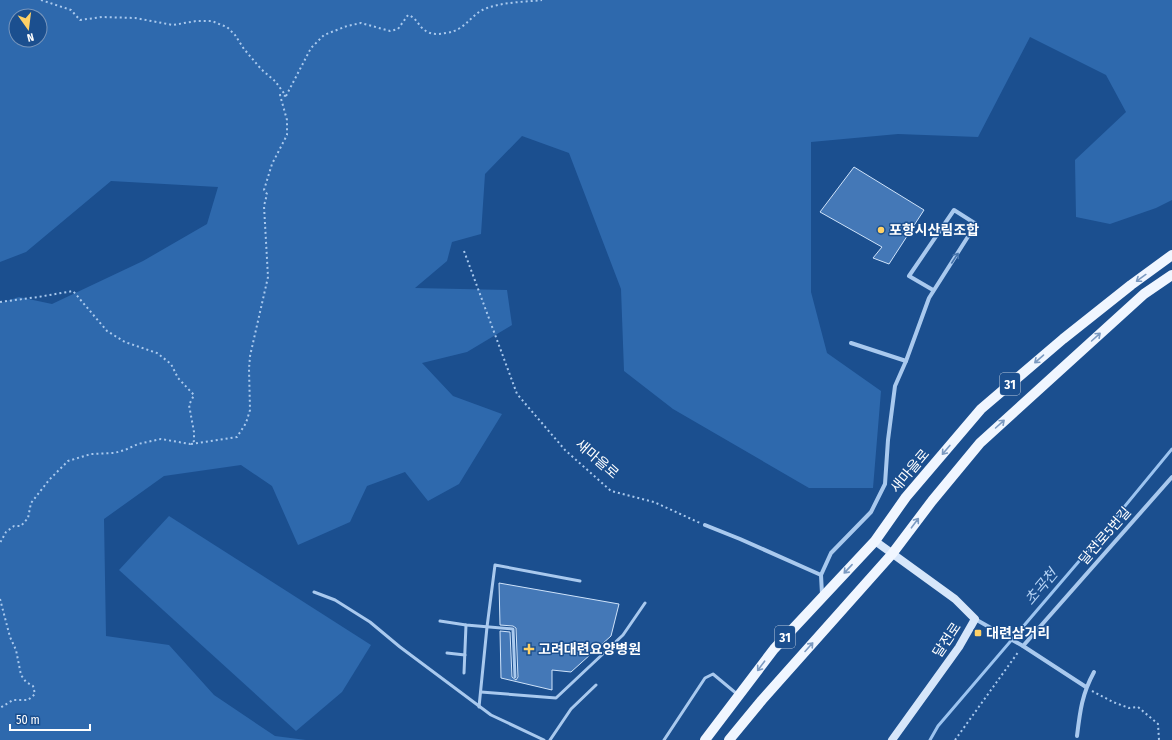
<svg xmlns="http://www.w3.org/2000/svg" width="1172" height="740" font-family="'Fira Sans Condensed','Noto Sans KR',sans-serif">
<style>
.green{fill:#2e69ad;fill-rule:evenodd}
.lines{fill:none;stroke-linecap:round;stroke-linejoin:round}
.stream{stroke:#9cc4f0;stroke-width:3}
.building{fill:#4478b7;stroke:#cfe3fa}
.path{stroke:#a9c9ee;stroke-width:2;stroke-dasharray:2 3;stroke-linecap:butt}
.lane{stroke:#a9c9ee;stroke-width:3}
.street{stroke:#a9c9ee;stroke-width:4}
.secondary{stroke:#d6e6fa;stroke-width:8}
.primary{stroke:#f0f6ff;stroke-width:10}
.oneway{stroke:#4674ac}
.oneway2{stroke:#7b9ac1}
.poi-dot{fill:#ffd166;stroke:#1b4f8f;stroke-width:1.5}
.labels{text-anchor:middle;dominant-baseline:central;stroke-width:3;stroke-linejoin:round;paint-order:stroke}
.shield{fill:#1b4f8f;stroke:#bbcadd;stroke-width:1}
.shield-label{font-size:13px;font-weight:bold;fill:#fff}
.poi-label{font-size:14px;font-weight:bold;fill:#fff;stroke:#1b4f8f;text-anchor:start}
.street-label{font-size:14px;fill:#fff;stroke:#1b4f8f}
.water-label{font-size:15px;font-style:italic;fill:#b5d3f5;stroke:#1b4f8f}
</style>
<rect width="100%" height="100%" fill="#1b4f8f"/>
<g class="green">
<path d="M 0,0 L 1172,0 L 1172,200 L 1156,208 L 1110,224 L 1076,217 L 1075,160 L 1126,112 L 1106,75 L 1030,37 L 978,137 L 898,134 L 811,142 L 811,292 L 827,353 L 881,391 L 873,488 L 809,488 L 673,409 L 624,371 L 621,289 L 569,153 L 522,136 L 485,174 L 481,234 L 452,242 L 447,261 L 415,288 L 507,290 L 512,325 L 467,352 L 422,363 L 453,396 L 502,414 L 459,484 L 428,501 L 405,472 L 367,486 L 350,522 L 298,545 L 272,486 L 241,465 L 164,476 L 104,519 L 106,636 L 169,645 L 214,695 L 275,736 L 306,740 L 0,740 L 0,303 L 19,297 L 52,304 L 143,261 L 207,224 L 218,187 L 111,181 L 26,252 L 0,262 ZM 16,16 L 40,16 L 40,40 L 16,40 Z"/>
<polygon points="169,516 371,645 342,692 296,731 119,570"/>
</g>
<g class="lines">
<polyline class="stream" points="930,740 938,726 1092,546 1172,449"/>
</g>
<g class="building">
<polygon points="854,167 924,210 889,264 873,258 882,247 820,212"/>
<polygon points="499,583 619,604 611,636 571,672 552,670 552,690 501,678 500,631 510,632 512,677 516,680 518,677 516,628 513,626 500,625"/>
</g>
<g class="lines">
<g class="path">
<polyline points="41,0 71,10 80,20 102,17 135,18 173,25 196,21 212,21 219,24 227,27 235,35 244,49 261,69 275,81 286,96"/>
<path d="M 286,96 L 311,48 L 324,35 L 347,26 L 361,23 L 390,31 L 398,29 L 408,15 C 419,19 418,28 428,32 C 433,35 440,34 446,33 C 467,30 470,14 487,8 C 504,2 524,2 542,0"/>
<polyline points="464,251 517,394 565,450 611,491 654,502 700,523"/>
<polyline points="0,302 38,297 73,291 107,331 125,342 157,353 171,364 178,378 194,395 189,405 194,432 194,441 190,444 161,439 138,444 125,450 114,453 91,454 68,461 49,480 31,503 28,518 21,526 14,526 6,532 0,543"/>
<polyline points="191,444 237,437 246,423 250,410 249,369 250,356 268,277 264,206 267,194 264,190 272,164 287,135 287,120 280,95 286,96"/>
<polyline points="0,599 10,637 16,650 21,675 26,682 33,686 35,694 28,700 13,700 0,708"/>
<polyline points="1092,691 1113,702 1129,708 1138,707 1158,724 1159,740"/>
<polyline points="955,740 1019,651"/>
</g>
<g class="lane">
<polyline points="314,592 335,600 370,622 400,647 491,715 544,740"/>
<polyline points="440,621 466,625 513,629 515,677"/>
<polyline points="447,653 465,655"/>
<polyline points="464,673 466,625"/>
<polyline points="481,692 556,698 623,635 645,603"/>
<polyline points="479,707 487,627 495,565 580,581"/>
<polyline points="550,740 571,709 596,685"/>
<polyline points="664,740 705,678 713,674 737,694"/>
</g>
<g class="street">
<polyline points="851,343 906,361 929,298 976,224 954,210 909,276 933,290"/>
<polyline points="705,525 740,539 821,575"/>
<polyline points="822,594 821,575 831,553 871,512 885,484 888,440 895,386 906,361"/>
<polyline points="975,619 1023,646 1172,477"/>
<polyline points="1023,646 1086,687"/>
<path d="M 1077,736 C 1080,711 1082,694 1094,672"/>
</g>
<polyline class="secondary" points="875,541 955,599 975,619 959,647 892,740"/>
<g class="primary">
<polyline points="705,740 774,649 875,541 906,497 981,409 1063,339 1131,285 1172,255"/>
<polyline points="729,740 762,700 892,554 932,501 980,443 1144,294 1172,275"/>
</g>
</g>
<defs><path id="oneway-shaft" d="M-6 0H5M1.5-3L5.5 0L1.5 3" fill="none" stroke-width="1.6" stroke-linecap="round" stroke-linejoin="round"/></defs>
<use class="oneway" href="#oneway-shaft" transform="translate(955 258) rotate(-57)"/>
<g class="oneway2">
<use href="#oneway-shaft" transform="translate(1141 278) rotate(144)"/>
<use href="#oneway-shaft" transform="translate(1096 337) rotate(-42)"/>
<use href="#oneway-shaft" transform="translate(1039 359) rotate(139)"/>
<use href="#oneway-shaft" transform="translate(1000 424) rotate(-42)"/>
<use href="#oneway-shaft" transform="translate(946 450) rotate(130)"/>
<use href="#oneway-shaft" transform="translate(915 523) rotate(-53)"/>
<use href="#oneway-shaft" transform="translate(848 569) rotate(133)"/>
<use href="#oneway-shaft" transform="translate(809 647) rotate(-48)"/>
<use href="#oneway-shaft" transform="translate(761 666) rotate(127)"/>
</g>
<g class="poi-dot">
<circle cx="881" cy="230" r="4"/>
<rect x="974" y="629" width="8" height="8" rx="2"/>
<path d="M527 643h4v4h4v4h-4v4h-4v-4h-4v-4h4z"/>
</g>
<g class="labels">
<g class="shield">
<rect x="1000" y="373" width="20" height="22" rx="3"/>
<rect x="775" y="626" width="20" height="22" rx="3"/>
</g>
<g class="shield-label">
<text x="1010" y="384">31</text>
<text x="785" y="637">31</text>
</g>
<g class="poi-label">
<text x="889" y="230">포항시산림조합</text>
<text x="986" y="633">대련삼거리</text>
<text x="538" y="649">고려대련요양병원</text>
</g>
<g class="street-label">
<text transform="translate(597 459) rotate(41)">새마을로</text>
<text transform="translate(910 471) rotate(-50)">새마을로</text>
<text transform="translate(1105 536) rotate(-49)">달전로5번길</text>
<text transform="translate(947 640) rotate(-56)">달전로</text>
</g>
<g class="water-label">
<text transform="translate(1041 587) rotate(-50)">초곡천</text>
</g>
</g>
<g transform="translate(28 28) rotate(166)"><circle r="19" fill="#1b4f8f" stroke="#7695bc"/>
<path d="M0-3L7 15L0 10L-7 15Z" fill="#ffd166"/>
<text y="-6" font-size="11" font-weight="bold" text-anchor="middle" fill="#ffffff">N</text>
</g>
<path d="M10 724v6h80v-6" fill="none" stroke="#ffffff" stroke-width="2"/>
<text x="16" y="724" font-size="12" fill="#ffffff" stroke="#1b4f8f" stroke-width="3" paint-order="stroke">50 m</text>
</svg>
